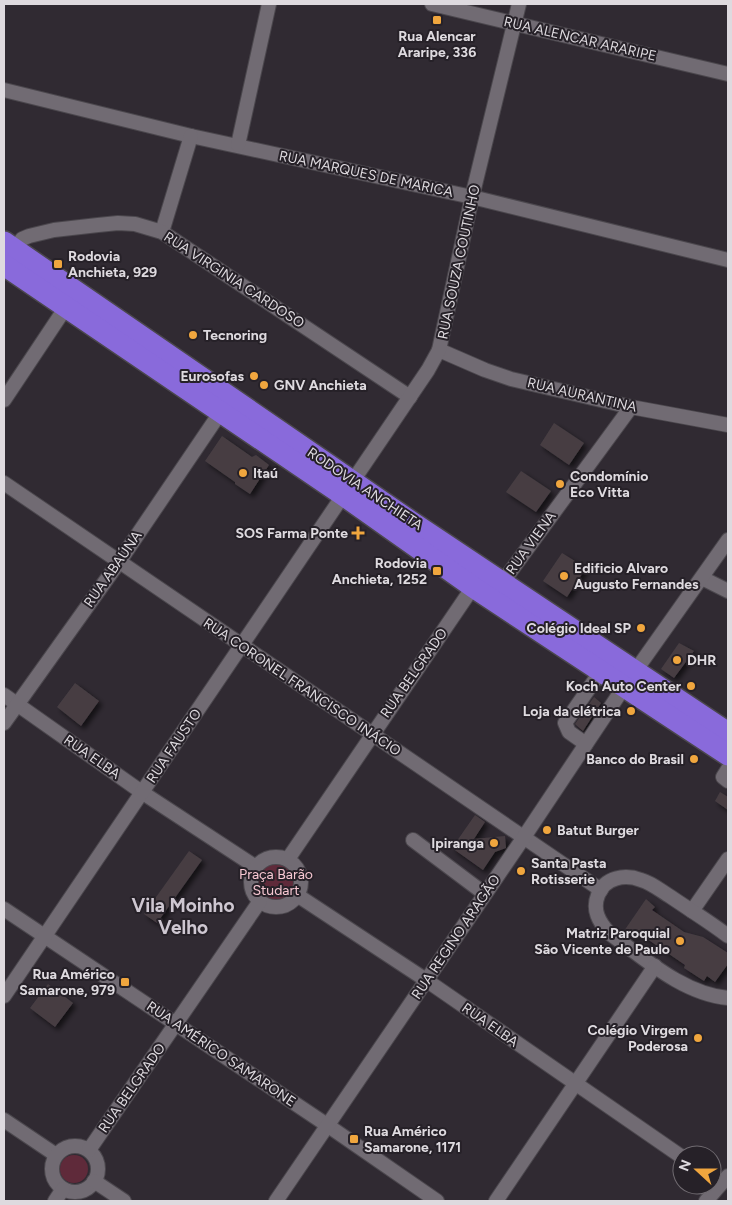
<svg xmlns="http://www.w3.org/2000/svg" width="732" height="1205" font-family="Figtree,sans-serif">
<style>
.green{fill:#5f2a3a}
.building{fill:#473e43;filter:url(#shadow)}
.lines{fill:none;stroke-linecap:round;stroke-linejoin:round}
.minor-casing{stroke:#4b474d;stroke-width:16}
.highway-casing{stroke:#4b474d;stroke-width:24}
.minor{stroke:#716b73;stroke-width:14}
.highway{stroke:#896adb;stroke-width:21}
.poi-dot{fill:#f0a63e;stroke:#262128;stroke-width:2}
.labels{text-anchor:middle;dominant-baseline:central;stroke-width:4;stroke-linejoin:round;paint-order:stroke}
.poi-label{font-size:14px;font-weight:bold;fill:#dedadf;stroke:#262128;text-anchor:end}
.street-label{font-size:14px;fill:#dedadf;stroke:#262128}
.park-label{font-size:14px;fill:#f7c7d2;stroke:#262128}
.district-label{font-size:19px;font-weight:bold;fill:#cec7d1;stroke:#262128}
</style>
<defs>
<filter id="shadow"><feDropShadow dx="3.5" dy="3.5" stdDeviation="2.5" flood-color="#0009"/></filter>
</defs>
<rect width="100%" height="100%" fill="#302a32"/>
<g class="green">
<circle cx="276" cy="882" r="21"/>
<circle cx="74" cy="1169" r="14"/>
</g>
<g class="building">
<polygon points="554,423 584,443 569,465 540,445"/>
<polygon points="222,436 252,457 256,455 269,465 250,494 235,484 235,482 205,461"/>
<polygon points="521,471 551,491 536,512 506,492"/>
<polygon points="562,553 586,568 567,597 543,581"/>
<polygon points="679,643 694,651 674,678 661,669"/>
<polygon points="75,683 99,701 81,726 57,707"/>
<polygon points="594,697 601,703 583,731 575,724"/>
<polygon points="720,792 728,797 728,810 715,801"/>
<polygon points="475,815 485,822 474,839 505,836 506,848 495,852 483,870 452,848"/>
<polygon points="189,851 202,860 157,923 144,914"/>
<polygon points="646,899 655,907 652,910 684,932 703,937 728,953 728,964 715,982 707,976 704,981 684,968 685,965 637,932 633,937 624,931"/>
<polygon points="48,984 73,1003 55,1027 30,1008"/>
</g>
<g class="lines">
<defs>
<g id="minor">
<polyline points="432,4 728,74"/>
<polyline points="4,90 191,136 472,197 728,260"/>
<polyline points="238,145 269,4"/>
<polyline points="162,232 191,136"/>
<polyline points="15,249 22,239 29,236 54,230 98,225 118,223 135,224 162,232 410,397"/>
<polyline points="439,350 485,370 511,379 631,407 728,425"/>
<polyline points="4,400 66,307"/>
<polyline points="4,483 601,890"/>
<polyline points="702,578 728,591"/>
<polyline points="502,583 631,407"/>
<polyline points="4,695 143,793 256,867"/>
<polyline points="4,723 119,562 220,413"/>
<polyline points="586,744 569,732 565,723 601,671"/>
<polyline points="728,769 723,777 728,781"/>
<polyline points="413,840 485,894"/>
<circle cx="276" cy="882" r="25"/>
<polyline points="288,859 473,587"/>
<polyline points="297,895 426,980 682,1157"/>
<polyline points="4,909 327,1125 437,1201"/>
<polyline points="692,911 728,859"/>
<path d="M 728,936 C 710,922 690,910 671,897 C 661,891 652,883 641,880 C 625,874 605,877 598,895 C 592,910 599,922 609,933 C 644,958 683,994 728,998"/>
<polyline points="4,996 428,370 439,350 472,197 519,4"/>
<polyline points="4,1120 56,1155"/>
<circle cx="75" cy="1169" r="23"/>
<polyline points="89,1150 260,901"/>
<polyline points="94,1181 124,1201"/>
<polyline points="55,1201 63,1189"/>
<polyline points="276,1201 524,837 624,687 728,540"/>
<polyline points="496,1201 655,966"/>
<polyline points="706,1201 728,1176"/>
</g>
<g id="highway">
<polyline points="4,242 416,525 728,733"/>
<polyline points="4,265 343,495 473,587 728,755"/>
</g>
</defs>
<use href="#minor" class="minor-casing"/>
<use href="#highway" class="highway-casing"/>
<use href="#minor" class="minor"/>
<use href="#highway" class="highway"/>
</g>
<g class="poi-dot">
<rect x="432" y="15" width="10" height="10" rx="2.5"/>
<rect x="53" y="259" width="10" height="10" rx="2.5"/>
<circle cx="193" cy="335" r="5"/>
<circle cx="254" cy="376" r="5"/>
<circle cx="264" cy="385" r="5"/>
<circle cx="243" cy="473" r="5"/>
<circle cx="560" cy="484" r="5"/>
<path d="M355.5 525.5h5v5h5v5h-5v5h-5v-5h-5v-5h5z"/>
<rect x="432" y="566" width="10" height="10" rx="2.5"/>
<circle cx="564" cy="576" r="5"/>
<circle cx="641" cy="628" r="5"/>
<circle cx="677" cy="660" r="5"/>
<circle cx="691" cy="686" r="5"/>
<circle cx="631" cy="711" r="5"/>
<circle cx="694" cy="759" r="5"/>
<circle cx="547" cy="830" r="5"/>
<circle cx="494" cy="843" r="5"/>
<circle cx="521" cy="871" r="5"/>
<circle cx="680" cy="941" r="5"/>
<rect x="120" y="977" width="10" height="10" rx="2.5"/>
<circle cx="698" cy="1038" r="5"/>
<rect x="349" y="1134" width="10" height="10" rx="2.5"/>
</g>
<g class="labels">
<g class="poi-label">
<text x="437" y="36" text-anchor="middle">Rua Alencar<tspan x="437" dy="16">Araripe, 336</tspan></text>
<text x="68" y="256" text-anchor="start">Rodovia<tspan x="68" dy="16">Anchieta, 929</tspan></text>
<text x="203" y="335" text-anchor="start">Tecnoring</text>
<text x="244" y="376">Eurosofas</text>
<text x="274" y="385" text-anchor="start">GNV Anchieta</text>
<text x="253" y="473" text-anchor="start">Itaú</text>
<text x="570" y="476" text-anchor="start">Condomínio<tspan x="570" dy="16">Eco Vitta</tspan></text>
<text x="348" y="533">SOS Farma Ponte</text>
<text x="427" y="563">Rodovia<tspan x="427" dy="16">Anchieta, 1252</tspan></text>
<text x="574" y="568" text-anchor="start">Edificio Alvaro<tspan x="574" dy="16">Augusto Fernandes</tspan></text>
<text x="631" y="628">Colégio Ideal SP</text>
<text x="687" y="660" text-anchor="start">DHR</text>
<text x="681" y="686">Koch Auto Center</text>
<text x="621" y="711">Loja da elétrica</text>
<text x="684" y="759">Banco do Brasil</text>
<text x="557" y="830" text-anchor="start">Batut Burger</text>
<text x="484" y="843">Ipiranga</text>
<text x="531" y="863" text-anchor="start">Santa Pasta<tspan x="531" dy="16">Rotisserie</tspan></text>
<text x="670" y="933">Matriz Paroquial<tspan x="670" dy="16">São Vicente de Paulo</tspan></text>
<text x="115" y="974">Rua Américo<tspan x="115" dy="16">Samarone, 979</tspan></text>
<text x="688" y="1030">Colégio Virgem<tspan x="688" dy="16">Poderosa</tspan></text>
<text x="364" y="1131" text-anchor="start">Rua Américo<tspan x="364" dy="16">Samarone, 1171</tspan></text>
</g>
<g class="street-label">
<text transform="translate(580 39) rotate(13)">RUA ALENCAR ARARIPE</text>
<text transform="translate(366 174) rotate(12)">RUA MARQUES DE MARICA</text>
<text transform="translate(459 262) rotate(-78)">RUA SOUZA COUTINHO</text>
<text transform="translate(234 280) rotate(33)">RUA VIRGINIA CARDOSO</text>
<text transform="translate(582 395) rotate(13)">RUA AURANTINA</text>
<text transform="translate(365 489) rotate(34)">RODOVIA ANCHIETA</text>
<text transform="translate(531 543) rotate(-54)">RUA VIENA</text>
<text transform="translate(113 569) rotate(-55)">RUA ABAÚNA</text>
<text transform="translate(414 673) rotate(-55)">RUA BELGRADO</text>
<text transform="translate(302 687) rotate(34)">RUA CORONEL FRANCISCO INÁCIO</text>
<text transform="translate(174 746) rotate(-56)">RUA FAUSTO</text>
<text transform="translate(92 757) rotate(35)">RUA ELBA</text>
<text transform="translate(456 937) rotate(-56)">RUA REGINO ARAGÃO</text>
<text transform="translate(490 1025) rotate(35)">RUA ELBA</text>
<text transform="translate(221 1054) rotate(34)">RUA AMÉRICO SAMARONE</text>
<text transform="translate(132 1088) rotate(-55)">RUA BELGRADO</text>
</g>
<g class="park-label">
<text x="276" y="874">Praça Barão<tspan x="276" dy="16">Studart</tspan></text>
</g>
<g class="district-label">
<text x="183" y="905">Vila Moinho<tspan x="183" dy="22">Velho</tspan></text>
</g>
</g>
<rect width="732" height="1205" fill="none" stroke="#dedadf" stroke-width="10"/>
<g transform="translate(697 1170) rotate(291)"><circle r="24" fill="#262128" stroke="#706b71"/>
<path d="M0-4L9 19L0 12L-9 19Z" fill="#f0a63e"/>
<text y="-8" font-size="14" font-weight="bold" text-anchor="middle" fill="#dedadf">N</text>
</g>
</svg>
